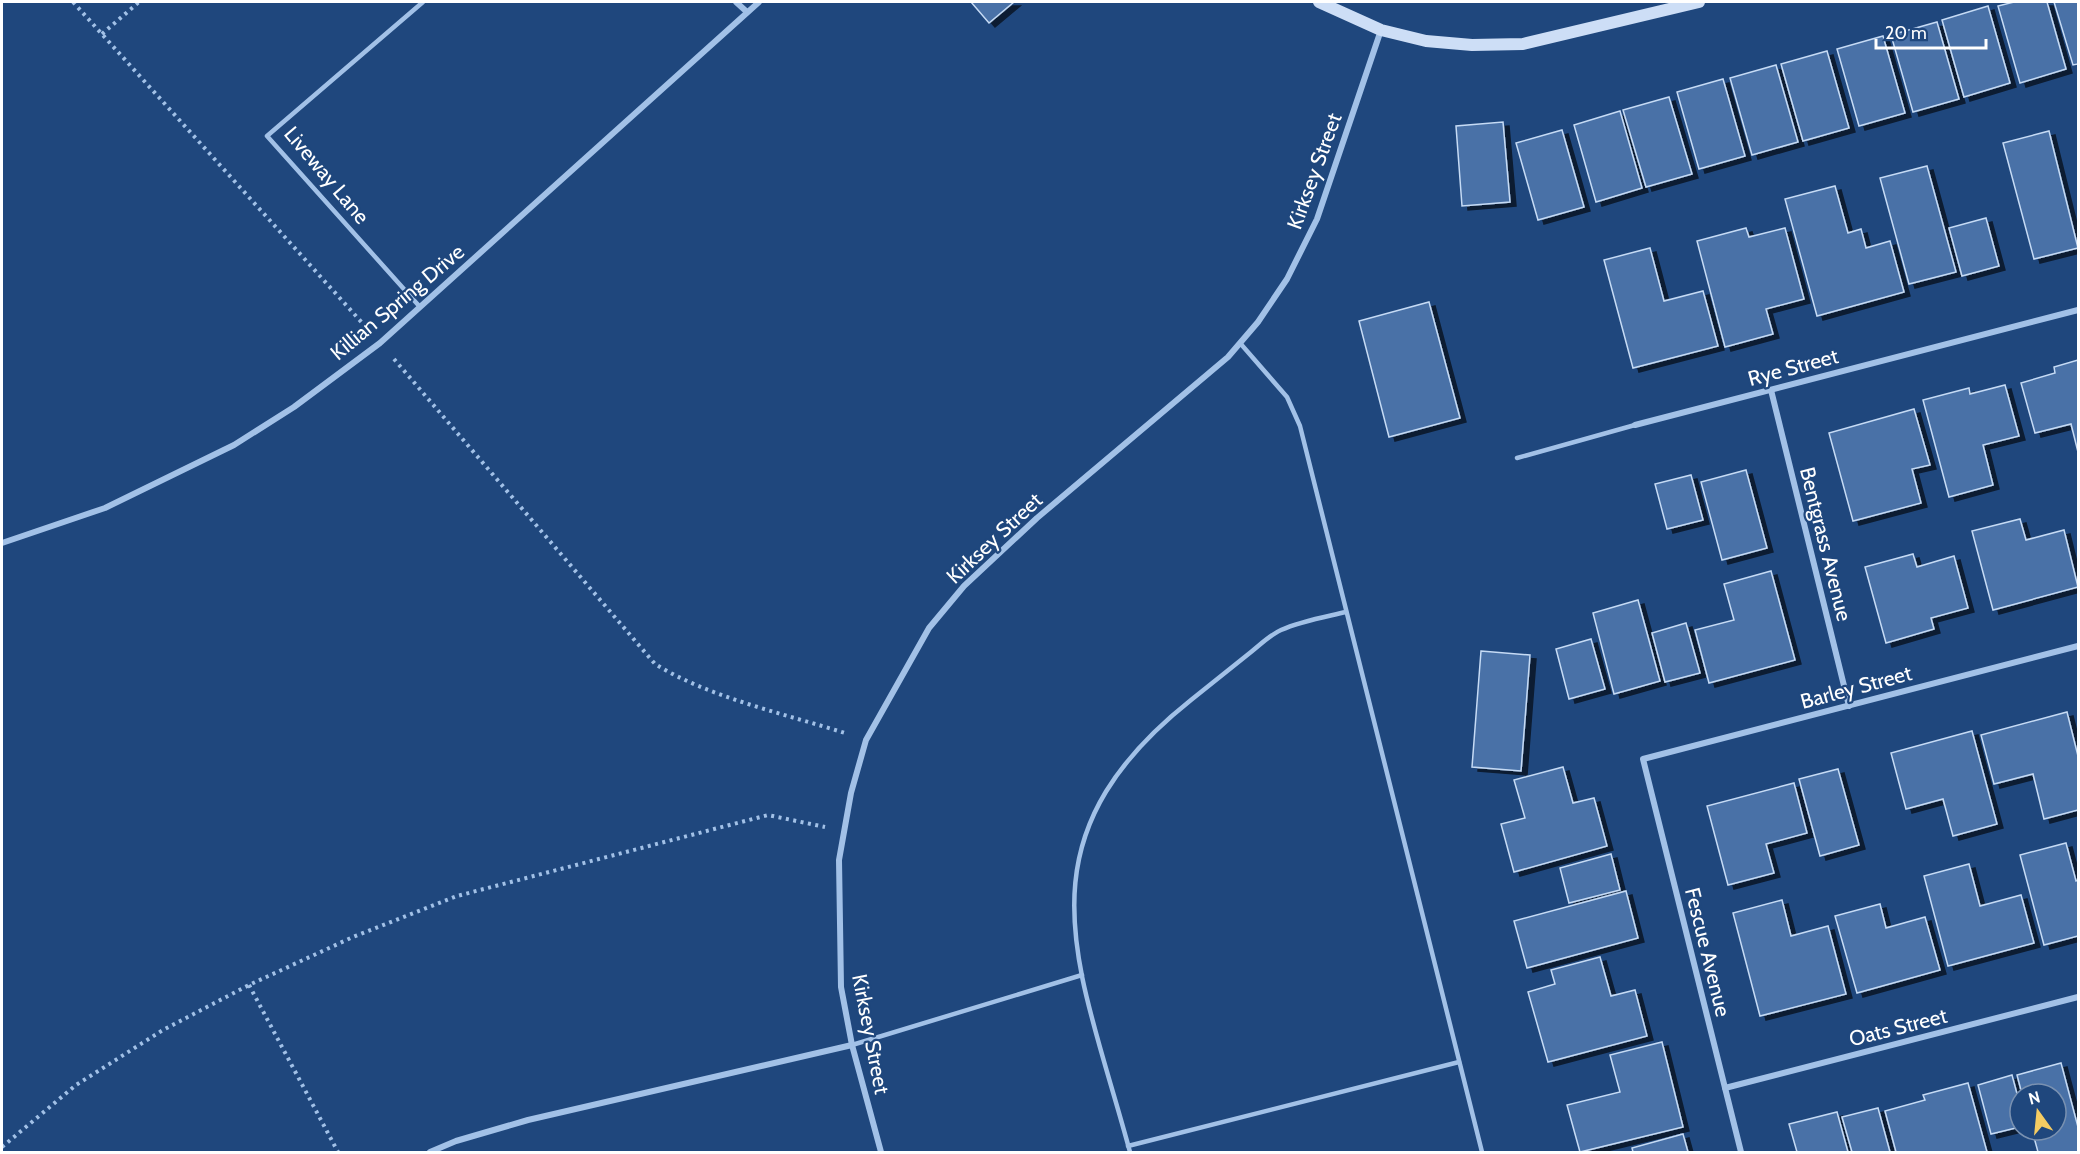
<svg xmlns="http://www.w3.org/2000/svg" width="2080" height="1154" font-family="Cabin,sans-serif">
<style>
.building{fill:#4871a7;stroke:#c6dbf5;stroke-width:1.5;filter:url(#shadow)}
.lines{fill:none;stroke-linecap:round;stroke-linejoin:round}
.path{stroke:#a2c1e7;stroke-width:4;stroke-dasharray:3 4.5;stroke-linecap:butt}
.lane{stroke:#a2c1e7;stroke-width:4.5}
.street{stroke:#a2c1e7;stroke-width:6}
.secondary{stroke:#cddef6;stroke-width:12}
.labels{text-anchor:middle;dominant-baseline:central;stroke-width:4.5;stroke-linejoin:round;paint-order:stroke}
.street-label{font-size:21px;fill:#fff;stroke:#1f477d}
</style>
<defs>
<filter id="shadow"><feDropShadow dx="6" dy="4" stdDeviation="0" flood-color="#0009"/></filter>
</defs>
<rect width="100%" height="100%" fill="#1f477d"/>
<g class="building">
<polygon points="971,2 1014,2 989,23"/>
<polygon points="2014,2 2047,2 2066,69 2020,83 1998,6"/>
<polygon points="2054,2 2078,2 2078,64 2073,65"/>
<polygon points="1988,6 2010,83 1964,97 1942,20"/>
<polygon points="1937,22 1959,99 1913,112 1891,35"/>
<polygon points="1883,36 1905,113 1859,126 1837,49"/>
<polygon points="1827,51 1849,128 1803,141 1781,64"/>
<polygon points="1776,65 1798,142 1752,155 1730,78"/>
<polygon points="1723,79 1745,156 1699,169 1677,92"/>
<polygon points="1669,97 1692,174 1646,187 1623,110"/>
<polygon points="1620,111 1642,188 1596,202 1574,125"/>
<polygon points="1503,122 1510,202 1462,206 1456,126"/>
<polygon points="1562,130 1584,207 1538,220 1516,143"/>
<polygon points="2049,131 2078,248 2034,259 2003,143"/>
<polygon points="1927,166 1956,272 1909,284 1880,178"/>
<polygon points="1835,186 1848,233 1861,229 1866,248 1890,241 1904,292 1817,316 1785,199"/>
<polygon points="1986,218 1999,266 1962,276 1949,228"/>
<polygon points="1746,228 1749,237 1785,228 1804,299 1766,309 1773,334 1725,347 1697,241"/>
<polygon points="1650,248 1664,301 1703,291 1718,346 1633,368 1604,260"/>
<polygon points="1429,302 1460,418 1389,437 1359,321"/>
<polygon points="2078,360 2078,452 2071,424 2035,433 2021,383 2055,373 2054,367"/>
<polygon points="2005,385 2019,436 1983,445 1993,485 1949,497 1923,400 1969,388 1970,394"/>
<polygon points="1914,409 1930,465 1912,469 1921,503 1853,521 1829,433"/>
<polygon points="1746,470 1767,548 1722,560 1701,482"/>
<polygon points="1691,475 1703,520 1667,529 1655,484"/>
<polygon points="2020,519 2026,540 2064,530 2078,587 1993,610 1972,531"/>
<polygon points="1913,554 1917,567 1954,556 1968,608 1931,618 1934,629 1886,643 1865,567"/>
<polygon points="1771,571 1795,660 1709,683 1695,630 1734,620 1724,584"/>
<polygon points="1638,600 1660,681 1614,694 1593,613"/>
<polygon points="1686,623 1700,673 1665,682 1652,633"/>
<polygon points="1591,639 1605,689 1569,699 1556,649"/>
<polygon points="1481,651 1530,655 1521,771 1472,767"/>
<polygon points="2067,712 2078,756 2078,810 2044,819 2033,774 1994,784 1981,735"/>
<polygon points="1972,731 1997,824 1953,836 1943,799 1906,809 1891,753"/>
<polygon points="1563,767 1573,803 1594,798 1607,846 1514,872 1501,824 1525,818 1514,780"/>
<polygon points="1838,769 1859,845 1820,856 1799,779"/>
<polygon points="1794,783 1807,833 1766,844 1774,873 1728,885 1707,806"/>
<polygon points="2066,843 2076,881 2078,880 2078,936 2044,945 2020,855"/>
<polygon points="1611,854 1620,890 1569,903 1560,868"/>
<polygon points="1969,864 1980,906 2021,895 2034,943 1948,966 1924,876"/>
<polygon points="1626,891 1638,938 1527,968 1514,921"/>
<polygon points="1782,900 1791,936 1828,926 1846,994 1760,1016 1733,913"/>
<polygon points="1880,904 1886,928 1925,917 1940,970 1857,993 1835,916"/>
<polygon points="1600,957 1611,996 1635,990 1647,1036 1548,1062 1528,992 1555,984 1551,970"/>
<polygon points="1662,1042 1683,1127 1580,1152 1567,1105 1620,1092 1610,1055"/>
<polygon points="2061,1063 2078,1127 2078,1152 2038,1152 2032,1130 2056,1130 2056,1094 2022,1094 2017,1075"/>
<polygon points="2012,1075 2020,1105 2020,1127 1991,1134 1978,1085"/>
<polygon points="1968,1083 1987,1152 1896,1152 1885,1111 1925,1100 1923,1095"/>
<polygon points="1878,1108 1890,1152 1852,1152 1842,1117"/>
<polygon points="1837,1112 1848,1152 1797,1152 1789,1124"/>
<polygon points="1683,1134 1688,1152 1633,1152 1632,1148"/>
</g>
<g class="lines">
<g class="path">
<polyline points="73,2 365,326"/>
<polyline points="102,34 139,2"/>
<path d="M 394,359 L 655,664 C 708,697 785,714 845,733"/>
<polyline points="249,985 338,1152"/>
<polyline points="2,1147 76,1085 163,1030 249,985 353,937 457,896 768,815 825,827"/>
</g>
<g class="lane">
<polyline points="420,307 267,136 423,2"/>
<polyline points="1240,343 1287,397 1300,426 1482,1152"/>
<polyline points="1517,458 1635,425"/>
<polyline points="852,1045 1082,975"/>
<polyline points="1128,1146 1459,1062"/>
<path d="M 1130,1152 C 1080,966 1011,843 1191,700 C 1211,684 1231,668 1251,652 C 1261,644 1270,635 1281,630 C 1301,621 1325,617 1346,612"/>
</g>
<g class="street">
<polyline points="736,2 747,12"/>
<polyline points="1771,390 1849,706"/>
<polyline points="1635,425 2078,310"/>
<polyline points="2,543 105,508 234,445 294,407 380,343 759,2"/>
<polyline points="1725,1088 2078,997"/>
<polyline points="430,1152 456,1141 528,1120 852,1045"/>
<polyline points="881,1152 852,1045 841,987 839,860 851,793 866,740 929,628 964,586 1037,518 1228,357 1258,322 1287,279 1317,219 1381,30"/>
<polyline points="1741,1152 1643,759 2078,646"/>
</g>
<polyline class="secondary" points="1319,2 1381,30 1426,41 1472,45 1523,44 1699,2"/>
</g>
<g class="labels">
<g class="street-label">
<text transform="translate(1314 171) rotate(-70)">Kirksey Street</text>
<text transform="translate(327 175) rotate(50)">Liveway Lane</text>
<text transform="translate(397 302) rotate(-40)">Killian Spring Drive</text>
<text transform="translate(1793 367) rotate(-15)">Rye Street</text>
<text transform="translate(994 538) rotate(-43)">Kirksey Street</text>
<text transform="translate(1826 544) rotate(76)">Bentgrass Avenue</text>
<text transform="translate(1856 687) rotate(-15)">Barley Street</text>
<text transform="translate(1708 952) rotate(76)">Fescue Avenue</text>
<text transform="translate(1898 1027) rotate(-14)">Oats Street</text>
<text transform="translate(871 1034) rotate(79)">Kirksey Street</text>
</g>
</g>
<rect width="2080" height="1154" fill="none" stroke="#ffffff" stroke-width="6"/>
<g transform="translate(2038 1112) rotate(345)"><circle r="28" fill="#1f477d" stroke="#7991b1" stroke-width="1.5"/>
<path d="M0-4.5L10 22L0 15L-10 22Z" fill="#f5cc62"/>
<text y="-9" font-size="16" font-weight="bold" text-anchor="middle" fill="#ffffff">N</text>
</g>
<path d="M1876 39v9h110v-9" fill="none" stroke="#ffffff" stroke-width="3"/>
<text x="1885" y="39" font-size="18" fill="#ffffff" stroke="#1f477d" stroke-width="4.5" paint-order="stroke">20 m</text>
</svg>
